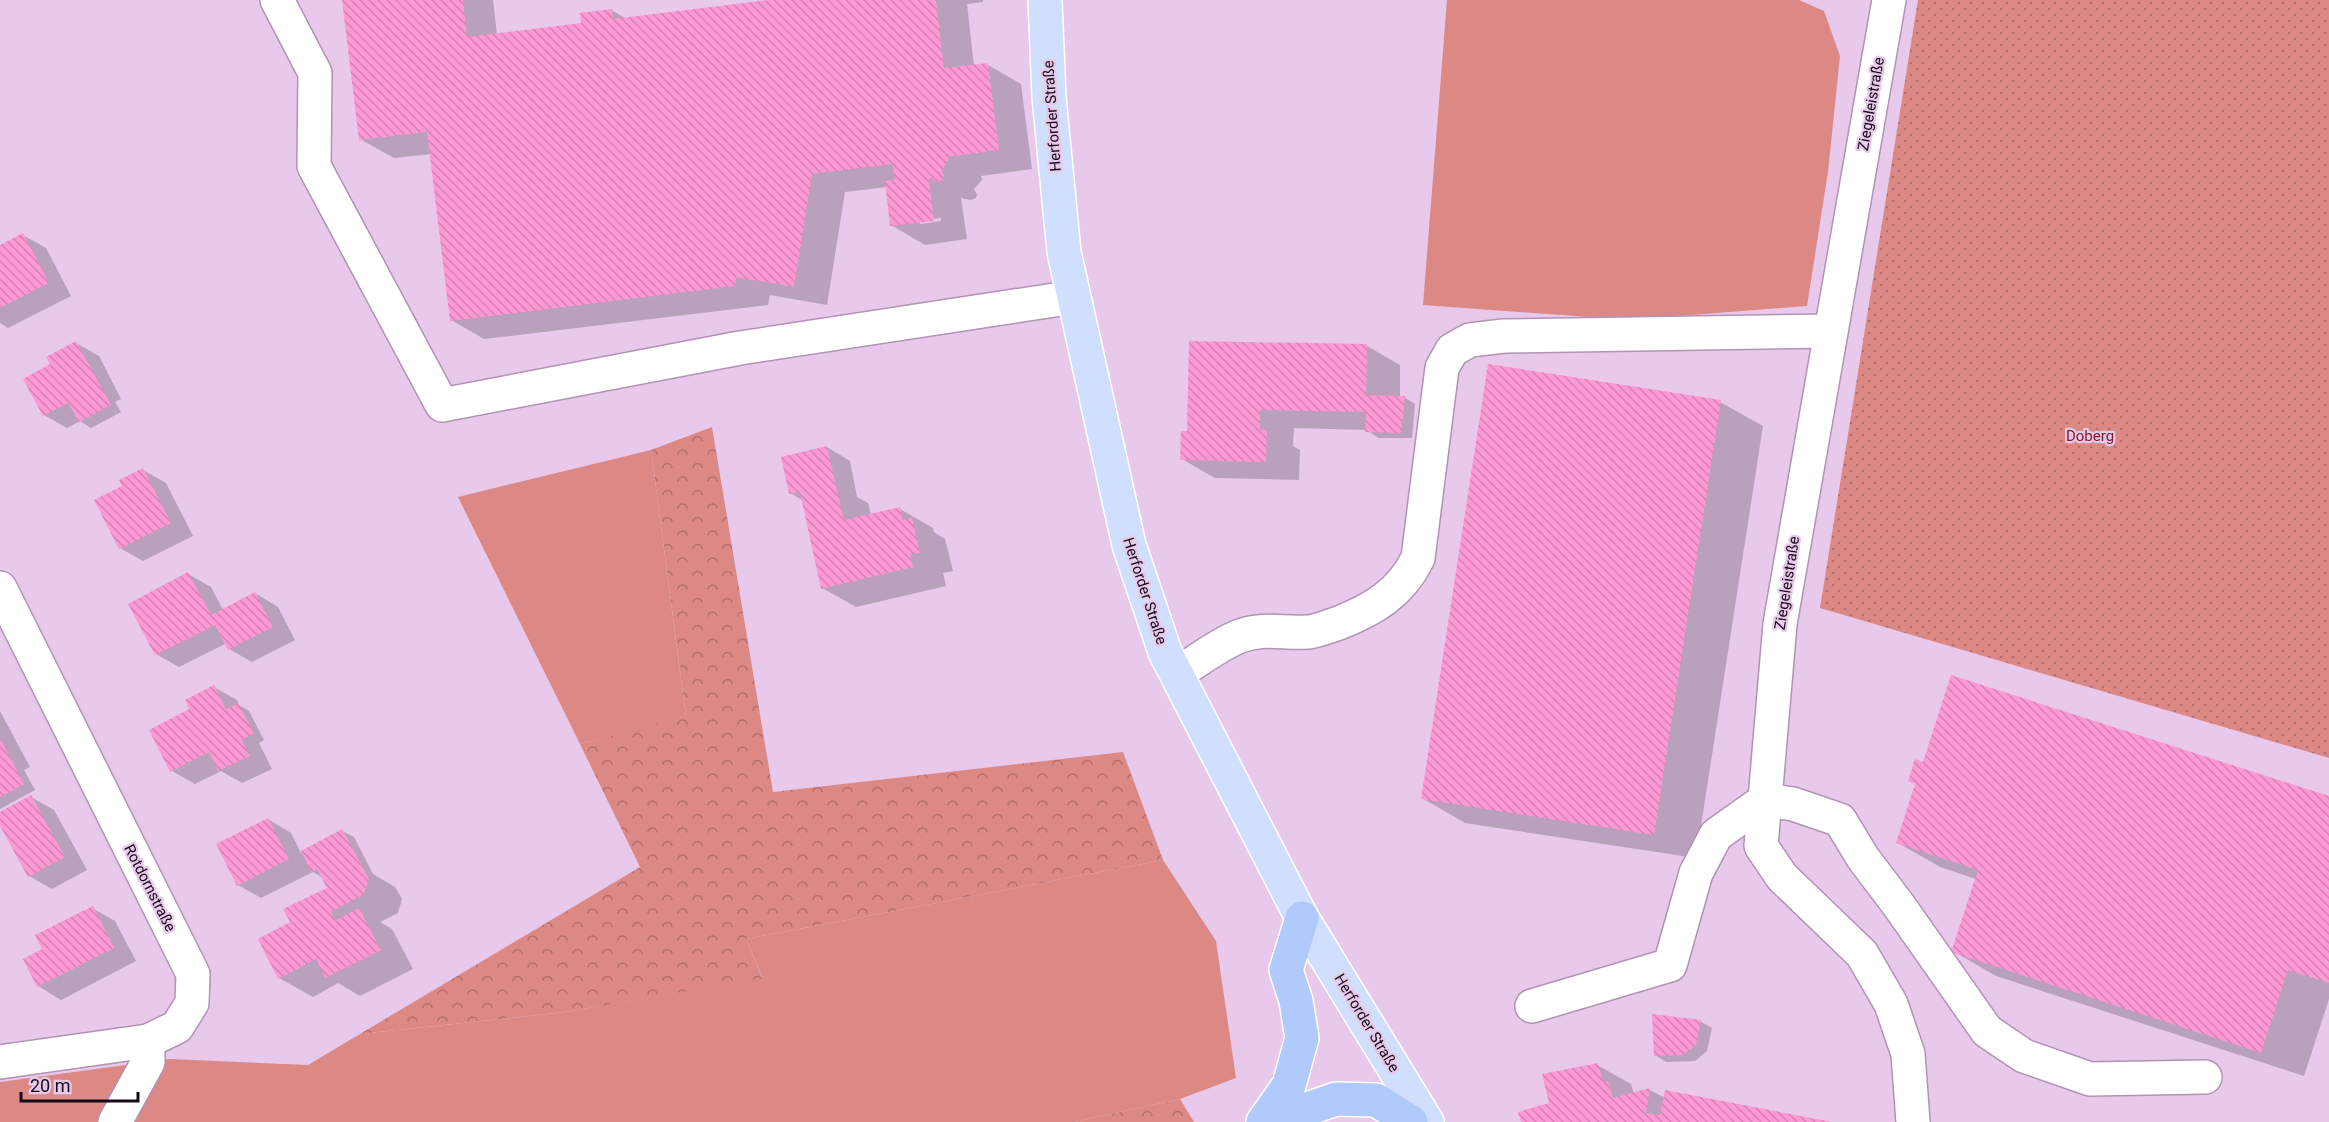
<svg xmlns="http://www.w3.org/2000/svg" width="2329" height="1122" font-family="Roboto,sans-serif">
<style>
.grass{fill:#dc8985}
.forest{fill:url(#forest-crowns)}
.park{fill:url(#park-dots)}
.shadow{fill:#0003;fill-rule:evenodd}
.building{fill:url(#building-back-hatch)}
.lines{fill:none;stroke-linecap:round;stroke-linejoin:round}
.minor-casing{stroke:#b193b4;stroke-width:36}
.major-casing{stroke:#fff;stroke-width:36}
.highway-casing{stroke:#fff;stroke-width:36}
.minor{stroke:#fff;stroke-width:33}
.major{stroke:#d0dffd;stroke-width:33}
.highway{stroke:#b0cafb;stroke-width:33}
.labels{text-anchor:middle;dominant-baseline:central;stroke-width:4.5;stroke-linejoin:round;paint-order:stroke}
.street-label{font-size:15px;fill:#150b16;stroke:#e8c8eb}
.park-label{font-size:15px;fill:#821c22;stroke:#e8c8eb}
</style>
<defs>
<pattern id="forest-crowns" width="20" height="18" patternUnits="userSpaceOnUse" patternTransform="scale(1.5)"><rect width="20" height="18" fill="#dc8985"/><path d="M2 6a3 3 0 1 1 6 0M12 15a3 3 0 1 1 6 0" fill="none" stroke="#b16e6c"/></pattern>
<pattern id="park-dots" width="8" height="8" patternUnits="userSpaceOnUse" patternTransform="scale(1.5)"><rect width="8" height="8" fill="#dc8985"/><path d="M2 2h.1M6 6h.1" fill="none" stroke="#b16e6c" stroke-width="1.8" stroke-linecap="round"/></pattern>
<pattern id="building-back-hatch" width="6" height="6" patternUnits="userSpaceOnUse" patternTransform="scale(1.5)"><rect width="6" height="6" fill="#fc98d5"/><path d="M-1 5l2 2M0 0l6 6M5-1l2 2" fill="none" stroke="#d782b6"/></pattern>
</defs>
<rect width="100%" height="100%" fill="#e8c8eb"/>
<g class="grass">
<polygon points="1447,0 1799,0 1824,11 1840,56 1828,172 1807,306 1629,320 1423,305"/>
<polygon points="651,450 686,717 580,744 458,497"/>
<polygon points="1163,860 1216,941 1236,1078 1180,1099 1074,1122 0,1122 0,1082 170,1059 308,1065 360,1034 566,1012 762,977 746,939"/>
</g>
<g class="forest">
<polygon points="712,427 773,792 1123,752 1163,860 746,939 762,978 566,1012 360,1034 640,867 580,744 686,716 651,450"/>
<polygon points="1180,1099 1194,1122 1074,1122"/>
</g>
<polygon class="park" points="1918,0 2329,0 2329,758 1820,608"/>
<g class="shadow">
<path d="M 343,0 L 493,0 L 497,35 L 583,25 L 611,10 L 627,19 L 782,0 L 983,0 L 983,2 L 967,4 L 974,66 L 988,65 L 1021,84 L 1032,169 L 981,176 L 982,180 L 974,189 L 977,195 L 976,198 L 970,200 L 961,198 L 967,239 L 925,245 L 891,225 L 887,187 L 845,192 L 827,305 L 770,295 L 768,305 L 484,339 L 451,320 L 431,154 L 394,158 L 360,139 ZM 941,218 L 941,221 L 920,224 L 920,221 Z"/>
<polygon points="23,235 46,248 71,296 8,328 0,323 0,247"/>
<polygon points="76,343 99,356 121,399 115,402 121,412 91,428 80,421 67,428 44,415 52,365"/>
<polygon points="1367,346 1400,365 1400,397 1404,397 1415,404 1412,438 1378,438 1367,430 1294,428 1293,446 1300,450 1299,480 1215,478 1182,459 1189,433"/>
<polygon points="1720,402 1763,426 1696,858 1465,823 1422,798"/>
<polygon points="827,447 850,461 857,497 868,503 871,515 900,509 933,528 934,532 945,539 953,571 943,573 946,586 856,607 822,588 804,501 790,493"/>
<polygon points="143,470 166,483 193,536 143,561 120,548 124,487"/>
<polygon points="188,574 211,587 223,610 255,593 278,607 295,640 252,662 229,649 227,643 179,667 156,654"/>
<polygon points="214,687 237,700 239,705 249,711 264,740 259,743 272,769 242,783 221,771 195,784 172,771 191,710"/>
<polygon points="0,711 30,767 24,770 35,790 0,809"/>
<polygon points="1924,764 2329,798 2329,999 2304,1076 1996,976 1953,951 1976,879 1940,867 1898,843"/>
<polygon points="31,797 54,810 87,870 52,889 29,876 0,823 0,814"/>
<polygon points="268,819 291,833 301,853 342,831 354,837 373,874 395,887 402,899 398,913 380,922 392,929 413,969 360,996 338,983 313,997 279,978 292,923 329,888 323,878 313,872 261,898 238,885"/>
<polygon points="92,908 115,921 136,961 61,1000 38,986 44,950"/>
<polygon points="1700,1021 1712,1028 1707,1051 1695,1061 1666,1062 1655,1055"/>
<polygon points="1597,1065 1631,1084 1634,1094 1650,1090 1665,1098 1830,1122 1523,1122 1551,1104"/>
</g>
<g class="building">
<polygon points="342,0 463,0 467,37 581,23 580,13 612,9 613,19 769,0 936,0 944,68 988,63 999,150 948,157 949,160 942,170 944,175 943,180 935,182 932,178 929,179 934,221 890,226 885,181 895,179 892,164 812,174 794,287 736,277 735,286 450,321 427,132 359,140"/>
<polygon points="23,233 49,283 0,308 0,245"/>
<polygon points="76,341 111,405 79,422 68,403 43,416 23,379 50,364 46,357"/>
<polygon points="1189,341 1367,344 1366,395 1405,396 1401,433 1365,432 1366,412 1260,410 1260,429 1267,430 1266,462 1180,460 1181,431 1187,431"/>
<polygon points="1488,364 1721,400 1654,835 1421,799"/>
<polygon points="827,446 844,520 900,507 902,520 912,518 920,553 910,554 913,567 821,589 800,492 789,494 781,457"/>
<polygon points="143,468 171,523 119,549 94,500 122,486 119,480"/>
<polygon points="188,572 211,615 255,592 273,627 228,650 215,625 155,655 128,604"/>
<polygon points="1951,675 2329,796 2329,983 2288,970 2261,1053 1951,952 1978,870 1896,843 1915,784 1908,781 1915,759 1923,762"/>
<polygon points="214,685 226,709 238,703 254,733 242,740 250,756 218,771 209,752 170,772 149,730 189,709 185,700"/>
<polygon points="0,738 24,784 0,797"/>
<polygon points="31,795 65,857 28,877 0,826 0,812"/>
<polygon points="268,818 289,859 237,886 216,844"/>
<polygon points="342,829 369,879 364,894 331,912 335,921 359,908 381,950 325,978 316,959 278,979 258,939 290,922 283,909 327,888 317,869 311,872 301,851"/>
<polygon points="93,906 114,948 37,987 23,959 42,949 35,935"/>
<polygon points="1652,1014 1701,1020 1696,1045 1683,1055 1654,1056"/>
<polygon points="1598,1063 1603,1082 1608,1081 1613,1098 1650,1088 1646,1113 1660,1115 1665,1090 1832,1122 1521,1122 1518,1112 1549,1103 1542,1074"/>
</g>
<g class="lines">
<defs>
<g id="minor">
<polyline points="277,0 315,73 314,166 442,405 740,348 1074,297"/>
<polyline points="1889,0 1780,624 1761,846 1782,877 1862,954 1891,1004 1908,1054 1913,1122"/>
<polyline points="0,588 193,974 192,1003 177,1027 148,1041 0,1062"/>
<path d="M 1176,674 C 1195,663 1219,644 1240,636 C 1265,627 1283,634 1308,632 C 1318,631 1329,626 1339,623 C 1374,609 1401,593 1418,558 L 1442,368 L 1452,350 L 1470,340 L 1504,336 L 1831,331"/>
<polyline points="1532,1006 1670,965 1696,873 1716,835 1765,800 1793,804 1840,820 1863,858 1900,907 1987,1031 2024,1056 2090,1079 2205,1077"/>
<polyline points="115,1122 148,1062 148,1041"/>
</g>
<polyline id="major" points="1045,0 1049,97 1064,252 1129,545 1165,652 1302,918 1427,1122"/>
<g id="highway">
<polyline points="1263,1122 1289,1085 1302,1038 1296,1001 1286,970 1302,918"/>
<polyline points="1270,1122 1336,1099 1376,1100 1411,1122"/>
</g>
</defs>
<use href="#minor" class="minor-casing"/>
<use href="#major" class="major-casing"/>
<use href="#highway" class="highway-casing"/>
<use href="#minor" class="minor"/>
<use href="#major" class="major"/>
<use href="#highway" class="highway"/>
</g>
<g class="labels">
<g class="street-label">
<text transform="translate(1871 104) rotate(-80)">Ziegeleistraße</text>
<text transform="translate(1052 116) rotate(-94)">Herforder Straße</text>
<text transform="translate(1787 583) rotate(-81)">Ziegeleistraße</text>
<text transform="translate(1145 591) rotate(72)">Herforder Straße</text>
<text transform="translate(150 888) rotate(63)">Rotdornstraße</text>
<text transform="translate(1367 1023) rotate(59)">Herforder Straße</text>
</g>
<g class="park-label">
<text x="2090" y="436">Doberg</text>
</g>
</g>
<path d="M21 1092v9h117v-9" fill="none" stroke="#150b16" stroke-width="3"/>
<text x="30" y="1092" font-size="18" fill="#150b16" stroke="#e8c8eb" stroke-width="4.5" paint-order="stroke">20 m</text>
</svg>
